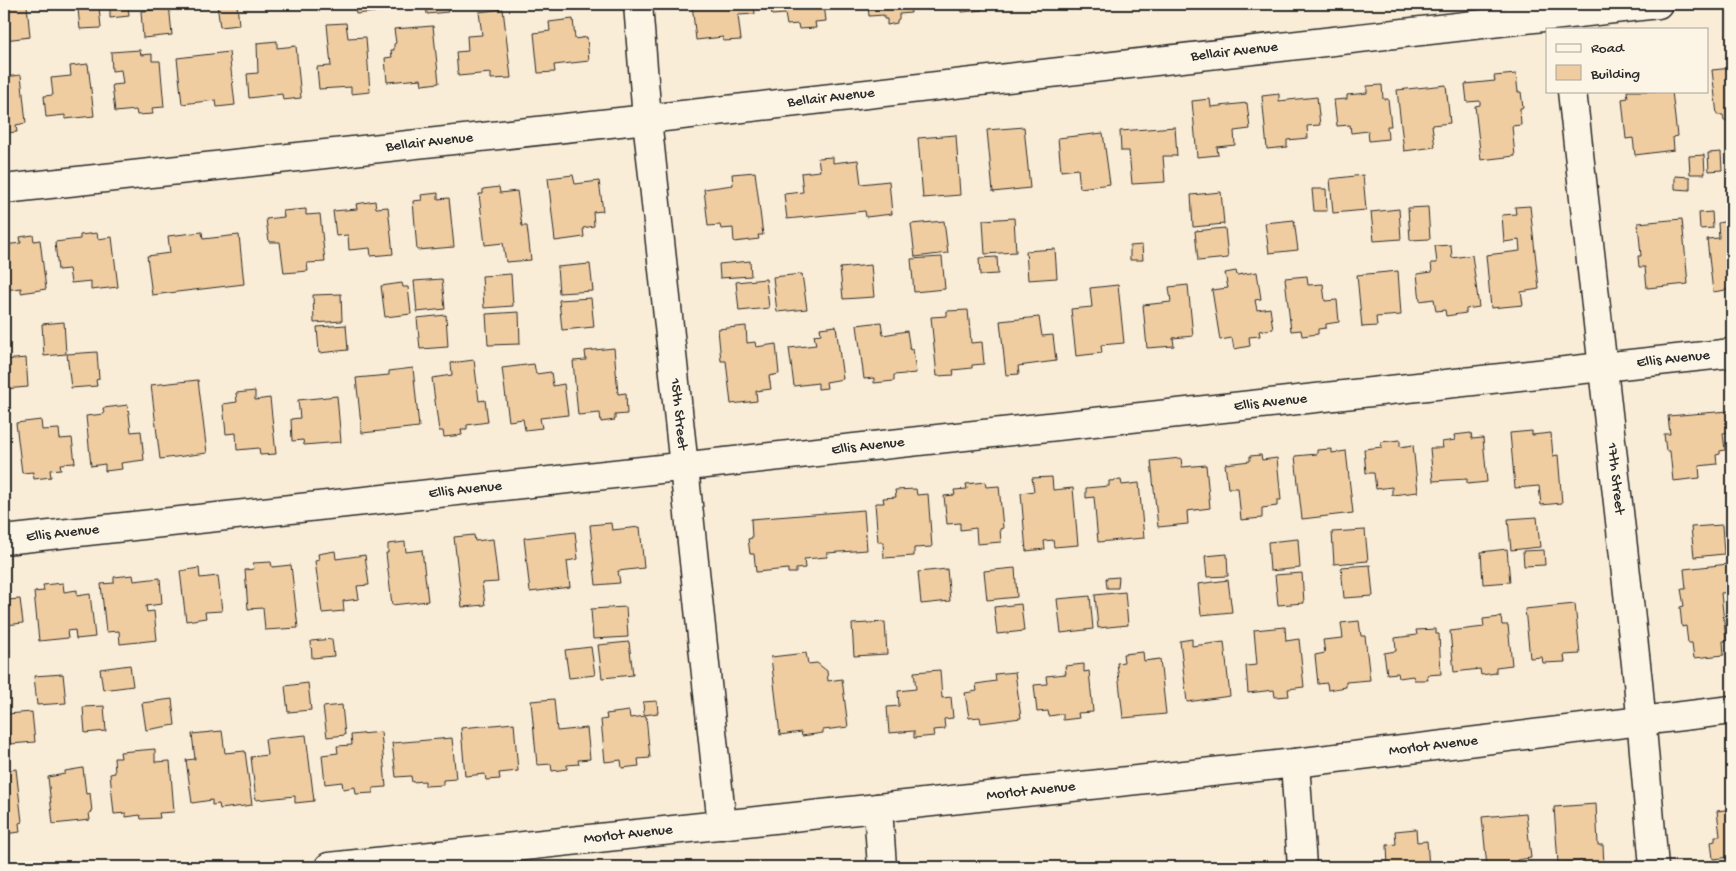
<svg xmlns="http://www.w3.org/2000/svg" width="1736" height="871" font-family="'Gochi Hand',sans-serif">
<style>
.building{fill:#f0cda1;stroke:#2b2b2b}
.lines{fill:none;stroke-linecap:round;stroke-linejoin:round}
.street-casing{stroke:#2b2b2b;stroke-width:31}
.secondary-casing{stroke:#2b2b2b;stroke-width:31}
.street{stroke:#fcf5e5;stroke-width:28}
.secondary{stroke:#fcf5e5;stroke-width:28}
.labels{text-anchor:middle;dominant-baseline:central;stroke-width:5;stroke-linejoin:round;paint-order:stroke}
.street-label{font-size:15px;fill:#2b2b2b;stroke:#fcf5e5}
</style>
<rect width="100%" height="100%" fill="#faedd7"/>
<filter id="ink" filterUnits="userSpaceOnUse"><feTurbulence type="fractalNoise" baseFrequency=".02" numOctaves="2"/><feDisplacementMap in="SourceGraphic" scale="10" xChannelSelector="R" yChannelSelector="G"/><feConvolveMatrix kernelMatrix="1 2 1 2 8 2 1 2 1" color-interpolation-filters="sRGB"/></filter>
<g filter="url(#ink)">
<g class="building">
<polygon points="169,4 172,35 143,38 141,11 155,10 154,5"/>
<polygon points="217,4 237,4 239,25 220,27"/>
<polygon points="354,4 374,4 375,12 356,14"/>
<polygon points="426,4 447,4 448,12 427,14"/>
<polygon points="692,4 754,4 755,14 738,15 741,40 723,41 723,37 696,40"/>
<polygon points="770,4 824,4 826,21 815,22 816,28 799,29 798,24 787,25 785,14 772,15"/>
<polygon points="854,4 910,4 911,13 899,14 899,19 897,20 897,23 887,25 887,19 884,19 884,15 869,16 868,6 854,7"/>
<polygon points="950,4 981,4 982,10 962,12 961,5 950,6"/>
<polygon points="27,5 30,37 4,40 4,7"/>
<polygon points="128,6 129,16 110,18 110,8"/>
<polygon points="99,7 101,28 80,29 78,9"/>
<polygon points="503,9 511,78 491,79 491,73 458,76 456,52 468,51 467,36 482,35 479,12"/>
<polygon points="573,19 575,39 587,37 589,61 554,65 555,72 538,73 534,33 550,31 549,22"/>
<polygon points="346,23 348,38 366,37 370,92 351,94 351,87 319,89 317,67 331,66 327,24"/>
<polygon points="433,26 439,83 422,85 421,79 387,82 385,58 392,57 391,50 394,50 394,44 396,43 394,29"/>
<polygon points="277,41 277,48 296,46 301,98 283,100 282,94 249,98 247,74 258,73 257,43"/>
<polygon points="140,50 141,55 152,54 152,61 160,61 164,107 152,108 153,114 137,115 136,110 115,112 112,85 123,84 121,70 112,71 111,52"/>
<polygon points="229,52 235,105 217,107 216,100 182,104 177,58"/>
<polygon points="88,64 94,116 65,119 65,115 46,117 44,96 53,95 51,78 71,76 70,66"/>
<polygon points="1732,68 1732,120 1724,121 1723,115 1717,115 1712,70"/>
<polygon points="1516,74 1518,92 1521,92 1523,108 1520,108 1521,125 1512,126 1515,156 1481,160 1475,106 1480,105 1480,101 1467,102 1465,84 1495,81 1494,76"/>
<polygon points="21,75 26,123 16,125 17,132 4,133 4,77"/>
<polygon points="1382,85 1383,99 1388,99 1391,126 1387,126 1388,139 1369,141 1368,131 1351,133 1350,125 1337,126 1334,100 1347,99 1347,95 1367,93 1367,86"/>
<polygon points="1446,85 1450,123 1432,125 1435,147 1404,151 1397,90"/>
<polygon points="1627,91 1672,91 1677,136 1673,137 1674,150 1635,155 1633,138 1626,139 1622,99 1628,98"/>
<polygon points="1279,94 1279,101 1317,97 1320,125 1307,126 1308,138 1287,140 1287,147 1267,149 1262,96"/>
<polygon points="1210,99 1211,107 1247,103 1250,129 1234,131 1235,145 1217,147 1218,155 1197,157 1192,101"/>
<polygon points="1024,127 1030,188 993,192 987,130"/>
<polygon points="1175,127 1177,156 1163,156 1165,182 1132,184 1129,151 1121,151 1120,131"/>
<polygon points="1103,133 1110,184 1080,188 1078,169 1061,171 1058,138"/>
<polygon points="956,135 960,195 923,198 918,138"/>
<polygon points="1721,152 1722,170 1709,171 1708,153"/>
<polygon points="1704,155 1705,174 1690,174 1689,156"/>
<polygon points="833,157 833,163 858,160 861,184 889,181 892,214 866,217 865,211 787,219 784,194 803,192 801,173 820,171 818,158"/>
<polygon points="755,172 763,235 758,235 759,239 734,242 733,228 721,229 720,225 708,226 704,189 733,185 732,174"/>
<polygon points="573,175 575,184 599,181 603,211 593,212 594,226 583,228 584,237 555,241 548,178"/>
<polygon points="1363,175 1366,210 1333,213 1330,179"/>
<polygon points="1675,176 1690,177 1690,190 1675,189"/>
<polygon points="499,187 500,193 517,191 522,226 527,226 531,260 506,262 503,243 485,245 479,194 483,194 483,189"/>
<polygon points="1312,189 1326,189 1327,211 1314,211"/>
<polygon points="1221,192 1224,224 1193,227 1191,195"/>
<polygon points="438,193 438,199 449,198 454,247 417,250 413,201 422,200 421,195"/>
<polygon points="375,201 376,208 388,207 393,254 371,256 370,248 349,250 348,235 336,236 333,211 357,209 356,204"/>
<polygon points="1530,206 1539,289 1521,292 1523,305 1491,308 1486,255 1520,251 1519,240 1504,242 1502,215 1516,214 1515,207"/>
<polygon points="1428,207 1430,239 1410,240 1408,208"/>
<polygon points="306,209 306,215 320,214 325,262 307,263 308,271 284,273 280,242 269,242 266,219 284,217 283,211"/>
<polygon points="1399,209 1401,239 1374,241 1371,212"/>
<polygon points="1712,212 1713,228 1700,229 1699,213"/>
<polygon points="1014,218 1016,252 985,254 983,220"/>
<polygon points="1682,219 1688,284 1647,288 1645,267 1639,267 1638,256 1641,256 1638,223"/>
<polygon points="1294,220 1298,250 1269,253 1265,223"/>
<polygon points="944,221 948,253 915,257 911,224"/>
<polygon points="1728,221 1729,229 1732,229 1732,289 1713,292 1707,239 1719,238 1718,223"/>
<polygon points="1225,228 1228,258 1198,261 1195,231"/>
<polygon points="202,232 203,239 239,235 244,284 152,295 147,256 170,253 168,236"/>
<polygon points="97,233 98,239 112,237 118,287 91,290 91,281 71,283 69,269 58,270 55,242 80,239 80,235"/>
<polygon points="33,235 34,241 40,240 46,289 21,293 21,288 4,290 4,245 21,243 20,237"/>
<polygon points="1142,245 1143,260 1130,260 1130,246"/>
<polygon points="1451,245 1452,258 1472,255 1479,307 1466,309 1466,313 1446,316 1445,310 1436,311 1434,299 1420,301 1417,274 1432,272 1431,263 1437,263 1435,246"/>
<polygon points="1055,249 1057,278 1028,280 1026,251"/>
<polygon points="942,257 945,289 914,292 911,259"/>
<polygon points="997,257 998,274 980,275 979,258"/>
<polygon points="750,261 751,276 720,278 719,264"/>
<polygon points="590,264 593,291 559,293 557,267"/>
<polygon points="871,265 874,297 843,299 840,268"/>
<polygon points="1236,271 1237,275 1257,272 1261,299 1255,300 1257,310 1270,308 1273,329 1259,331 1260,336 1249,337 1250,346 1234,349 1232,338 1220,340 1212,290 1228,288 1225,273"/>
<polygon points="1398,271 1401,315 1376,317 1377,326 1362,327 1357,275"/>
<polygon points="511,274 513,306 484,308 482,276"/>
<polygon points="802,274 807,309 777,312 773,277"/>
<polygon points="1307,276 1308,285 1323,284 1325,301 1337,300 1339,322 1326,324 1326,328 1318,329 1318,334 1302,336 1301,330 1291,331 1285,278"/>
<polygon points="442,279 445,309 417,312 414,281"/>
<polygon points="766,279 769,308 739,311 736,282"/>
<polygon points="402,283 403,287 408,287 411,314 385,317 381,286"/>
<polygon points="1118,285 1124,343 1101,345 1102,353 1076,356 1071,309 1092,307 1090,288"/>
<polygon points="1188,285 1193,336 1173,338 1174,346 1147,348 1143,305 1171,302 1169,287"/>
<polygon points="341,294 342,321 314,323 313,295"/>
<polygon points="591,298 594,327 562,330 559,300"/>
<polygon points="968,310 971,343 982,342 984,364 972,365 972,368 953,370 954,375 937,376 931,317 947,316 947,311"/>
<polygon points="519,312 520,344 488,345 486,314"/>
<polygon points="446,315 448,347 420,349 417,318"/>
<polygon points="1039,317 1042,336 1053,335 1056,361 1018,366 1019,374 1006,375 1000,321"/>
<polygon points="64,322 66,354 44,356 42,324"/>
<polygon points="881,322 883,335 907,331 910,350 913,349 916,373 894,375 894,381 874,383 874,378 864,379 857,325"/>
<polygon points="346,325 348,350 319,353 317,327"/>
<polygon points="746,326 747,343 755,342 756,347 776,344 779,374 769,376 771,389 756,391 757,401 731,404 726,361 721,361 718,329"/>
<polygon points="836,326 843,379 826,382 827,388 818,389 818,383 794,386 789,348 816,345 814,335 821,334 820,328"/>
<polygon points="614,348 618,394 626,393 627,414 615,415 615,420 601,422 600,413 578,415 573,361 586,360 585,351"/>
<polygon points="97,352 99,379 96,380 97,386 71,388 67,354"/>
<polygon points="26,358 28,387 4,389 4,360"/>
<polygon points="474,360 479,401 485,400 488,422 467,425 467,429 461,429 462,435 444,437 443,431 439,431 432,378 452,375 451,363"/>
<polygon points="534,364 536,374 551,372 553,386 564,384 568,415 540,418 542,428 525,430 523,419 509,421 502,368"/>
<polygon points="413,368 419,427 362,433 356,378 389,375 389,371"/>
<polygon points="198,380 207,453 160,459 151,385"/>
<polygon points="255,391 255,400 270,398 276,454 260,455 259,448 237,450 236,433 226,434 223,404 237,402 236,393"/>
<polygon points="337,396 341,442 304,445 303,440 292,441 291,419 300,418 298,400"/>
<polygon points="128,405 131,432 141,431 144,460 121,463 122,469 105,471 105,464 91,466 86,416 104,414 103,408"/>
<polygon points="1729,411 1731,432 1723,433 1725,450 1720,451 1720,454 1716,455 1717,464 1699,466 1700,478 1673,481 1670,451 1666,451 1664,434 1670,434 1668,416"/>
<polygon points="41,420 42,430 59,429 60,439 72,438 75,463 60,464 61,469 50,470 51,477 34,479 33,472 22,473 16,423"/>
<polygon points="1532,431 1532,435 1551,433 1553,456 1558,455 1562,503 1541,505 1539,486 1515,488 1510,433"/>
<polygon points="1471,433 1472,439 1483,438 1487,482 1467,484 1467,479 1433,481 1430,448 1443,448 1442,442 1455,440 1454,435"/>
<polygon points="1400,440 1400,447 1413,445 1418,492 1392,495 1392,487 1376,489 1374,473 1366,473 1364,449 1382,447 1381,442"/>
<polygon points="4,446 5,446 8,471 4,471"/>
<polygon points="1332,449 1332,453 1346,451 1353,513 1302,519 1295,456 1317,454 1317,450"/>
<polygon points="1261,455 1262,460 1277,458 1281,500 1277,500 1277,506 1262,508 1262,518 1241,520 1238,488 1228,488 1225,464 1250,461 1250,456"/>
<polygon points="1181,458 1182,467 1206,465 1210,508 1187,511 1188,524 1158,527 1151,461"/>
<polygon points="1052,477 1053,490 1073,488 1078,545 1054,547 1053,540 1044,541 1045,549 1026,551 1021,493 1034,491 1032,478"/>
<polygon points="1121,480 1122,485 1139,483 1144,538 1098,542 1094,497 1086,498 1086,488 1109,486 1109,481"/>
<polygon points="985,482 986,487 999,486 1003,528 1000,529 1001,542 977,544 976,528 960,530 960,523 947,524 944,496 955,495 954,490 967,489 966,484"/>
<polygon points="916,489 917,495 928,494 932,547 914,548 914,556 884,558 883,542 878,542 875,503 884,503 883,498 896,497 895,490"/>
<polygon points="864,510 867,550 827,553 827,557 804,559 805,568 796,569 796,573 788,573 788,569 756,572 754,554 750,554 748,539 752,538 751,519"/>
<polygon points="1537,517 1540,547 1511,550 1508,519"/>
<polygon points="611,523 612,530 640,527 644,568 618,571 620,583 596,585 590,525"/>
<polygon points="1722,525 1724,554 1694,557 1691,527"/>
<polygon points="1365,530 1368,561 1334,564 1332,532"/>
<polygon points="575,532 578,559 567,561 570,587 530,592 524,538"/>
<polygon points="474,535 475,541 493,539 498,582 482,583 485,605 462,607 454,537"/>
<polygon points="1298,539 1300,568 1270,571 1268,542"/>
<polygon points="405,542 406,552 422,550 428,601 392,605 386,553 388,553 388,544"/>
<polygon points="1507,549 1510,582 1483,584 1481,552"/>
<polygon points="1544,550 1545,565 1524,566 1523,551"/>
<polygon points="335,551 336,559 365,555 369,585 357,586 359,599 343,601 344,611 322,613 315,561 319,560 318,554"/>
<polygon points="1227,554 1228,576 1207,577 1205,556"/>
<polygon points="271,562 272,567 291,565 298,628 265,630 263,608 248,609 245,570 254,569 253,563"/>
<polygon points="1728,564 1731,592 1721,593 1726,641 1723,641 1724,655 1694,658 1692,643 1688,643 1686,626 1682,627 1680,607 1684,606 1681,589 1686,589 1684,569"/>
<polygon points="1370,565 1373,596 1344,598 1341,567"/>
<polygon points="199,568 200,578 218,576 222,611 205,612 206,618 186,621 180,571"/>
<polygon points="1015,568 1017,597 987,600 984,571"/>
<polygon points="947,569 950,601 921,604 918,572"/>
<polygon points="1302,573 1304,603 1278,605 1275,575"/>
<polygon points="133,575 134,581 160,578 162,604 146,606 147,612 154,611 157,640 120,644 119,631 106,632 101,584 114,583 114,577"/>
<polygon points="1119,577 1118,588 1107,588 1106,578"/>
<polygon points="1228,580 1232,612 1201,615 1198,584"/>
<polygon points="63,583 64,592 77,590 77,596 90,594 95,637 76,639 75,630 67,631 68,638 39,641 34,592 44,591 43,585"/>
<polygon points="1125,592 1128,625 1098,628 1095,595"/>
<polygon points="8,596 8,600 20,599 23,623 6,625 10,653 4,653 4,597"/>
<polygon points="1090,596 1093,629 1061,633 1057,599"/>
<polygon points="1021,604 1024,631 997,634 994,607"/>
<polygon points="1575,604 1580,654 1564,655 1565,662 1543,663 1542,657 1530,658 1525,609"/>
<polygon points="626,607 628,637 593,639 591,609"/>
<polygon points="1501,617 1502,625 1508,625 1512,665 1496,667 1496,673 1481,675 1480,669 1454,672 1450,631 1484,627 1483,619"/>
<polygon points="1359,621 1361,636 1365,636 1370,680 1346,682 1346,687 1328,690 1327,683 1318,684 1315,655 1325,653 1323,640 1343,638 1341,623"/>
<polygon points="885,622 887,654 854,656 852,624"/>
<polygon points="1285,627 1286,641 1299,639 1304,687 1288,689 1289,696 1275,697 1274,690 1248,693 1246,666 1257,665 1254,630"/>
<polygon points="1436,629 1436,634 1439,634 1441,674 1427,675 1428,680 1414,680 1413,676 1399,678 1398,673 1387,674 1384,653 1396,651 1395,638 1417,635 1416,630"/>
<polygon points="332,639 334,656 312,658 311,641"/>
<polygon points="1192,639 1192,646 1224,642 1230,696 1187,702 1180,641"/>
<polygon points="629,642 633,675 602,678 598,645"/>
<polygon points="591,647 595,675 569,678 565,650"/>
<polygon points="1143,652 1144,661 1160,659 1166,714 1123,718 1117,663 1124,662 1123,654"/>
<polygon points="806,653 808,664 817,663 827,671 828,681 842,679 848,727 823,730 823,733 802,736 801,732 780,735 771,657"/>
<polygon points="1084,664 1084,672 1089,671 1093,712 1078,713 1079,718 1063,720 1063,714 1049,716 1048,711 1037,712 1034,685 1047,684 1046,676 1066,674 1065,666"/>
<polygon points="130,665 133,686 103,690 100,669"/>
<polygon points="940,670 942,698 951,697 953,718 944,719 945,729 933,730 934,736 914,738 914,731 889,733 887,707 899,706 898,691 916,689 914,672"/>
<polygon points="1015,672 1021,718 981,723 980,717 969,718 965,693 977,691 976,684 996,681 995,674"/>
<polygon points="63,674 66,703 37,705 34,676"/>
<polygon points="308,683 311,710 288,712 285,686"/>
<polygon points="172,699 175,725 146,730 142,703"/>
<polygon points="554,699 557,731 587,728 590,759 578,760 579,764 567,765 567,769 552,771 551,764 537,765 531,701"/>
<polygon points="657,701 658,713 644,715 643,702"/>
<polygon points="342,705 345,735 327,737 323,707"/>
<polygon points="104,706 106,731 85,733 83,707"/>
<polygon points="629,711 630,718 646,716 650,758 638,759 639,766 622,768 621,760 605,762 601,720 607,719 606,714"/>
<polygon points="32,712 35,742 10,744 7,714"/>
<polygon points="514,723 518,771 499,773 500,779 486,780 485,774 465,776 461,728"/>
<polygon points="222,731 225,753 245,751 252,805 220,809 219,804 212,805 212,800 192,803 186,760 195,759 192,734"/>
<polygon points="381,732 386,787 373,788 373,793 356,794 355,787 343,789 342,782 325,784 322,755 338,753 337,746 352,745 351,735"/>
<polygon points="306,735 314,801 295,803 295,796 256,800 251,757 267,755 265,739"/>
<polygon points="452,738 456,779 443,780 443,785 425,786 425,781 412,782 411,776 396,777 392,743"/>
<polygon points="155,749 155,762 170,761 174,812 159,813 160,818 141,819 140,815 126,817 126,813 114,814 110,774 115,773 114,758 121,758 120,752"/>
<polygon points="83,768 86,794 90,793 92,812 89,813 90,820 53,824 48,777 65,774 65,771"/>
<polygon points="16,769 22,822 19,823 20,832 4,834 4,771"/>
<polygon points="1596,804 1598,845 1603,845 1604,867 1583,867 1582,861 1558,863 1554,807"/>
<polygon points="1732,809 1732,857 1713,859 1711,842 1715,841 1715,836 1720,836 1717,811"/>
<polygon points="1526,813 1531,858 1517,860 1517,867 1487,867 1482,817"/>
<polygon points="1416,829 1417,842 1427,841 1429,867 1388,867 1387,845 1396,844 1395,831"/>
</g>
<g class="lines">
<defs>
<g id="street">
<path id="s1" d="M 638,4 L 647,119 L 722,825"/>
<path id="s2" d="M 1572,91 L 1638,682 L 1654,867"/>
<path id="s3" d="M 4,189 L 647,119 L 1658,4"/>
<path id="s4" d="M 4,540 L 1732,353"/>
<polyline points="1295,763 1302,867"/>
<polyline points="878,808 882,867"/>
</g>
<g id="secondary">
<path id="s5" d="M 329,867 L 1295,763 L 1732,710"/>
</g>
</defs>
<use href="#street" class="street-casing"/>
<use href="#secondary" class="secondary-casing"/>
<use href="#street" class="street"/>
<use href="#secondary" class="secondary"/>
</g>
</g>
<g class="labels">
<g class="street-label">
<text stroke="none"><textPath href="#s3" startOffset="1238">Bellair Avenue</textPath></text>
<text stroke="none"><textPath href="#s3" startOffset="832">Bellair Avenue</textPath></text>
<text stroke="none"><textPath href="#s3" startOffset="428">Bellair Avenue</textPath></text>
<text stroke="none"><textPath href="#s4" startOffset="1679">Ellis Avenue</textPath></text>
<text stroke="none"><textPath href="#s4" startOffset="1274">Ellis Avenue</textPath></text>
<text stroke="none"><textPath href="#s1" startOffset="412">15th Street</textPath></text>
<text stroke="none"><textPath href="#s4" startOffset="869">Ellis Avenue</textPath></text>
<text stroke="none"><textPath href="#s2" startOffset="390">17th Street</textPath></text>
<text stroke="none"><textPath href="#s4" startOffset="464">Ellis Avenue</textPath></text>
<text stroke="none"><textPath href="#s4" startOffset="59">Ellis Avenue</textPath></text>
<text stroke="none"><textPath href="#s5" startOffset="1111">Morlot Avenue</textPath></text>
<text stroke="none"><textPath href="#s5" startOffset="706">Morlot Avenue</textPath></text>
<text stroke="none"><textPath href="#s5" startOffset="301">Morlot Avenue</textPath></text>
</g>
</g>
<rect width="1736" height="871" fill="none" stroke="#fcf5e5" stroke-width="20"/>
<rect x="10" y="10" width="1716" height="851" fill="none" stroke="#2b2b2b" stroke-width="2" filter="url(#ink)"/>
<rect x="1546" y="28" width="162" height="65" fill="#fcf5e5" stroke="#a8a49b"/>
<rect x="1556" y="44" width="25" height="8" fill="#fcf5e5" stroke="#a8a49b"/>
<text x="1591" y="52" font-size="15" fill="#2b2b2b">Road</text>
<rect x="1556" y="65" width="25" height="15" fill="#f0cda1" stroke="#a8a49b"/>
<text x="1591" y="78" font-size="15" fill="#2b2b2b">Building</text>
</svg>
